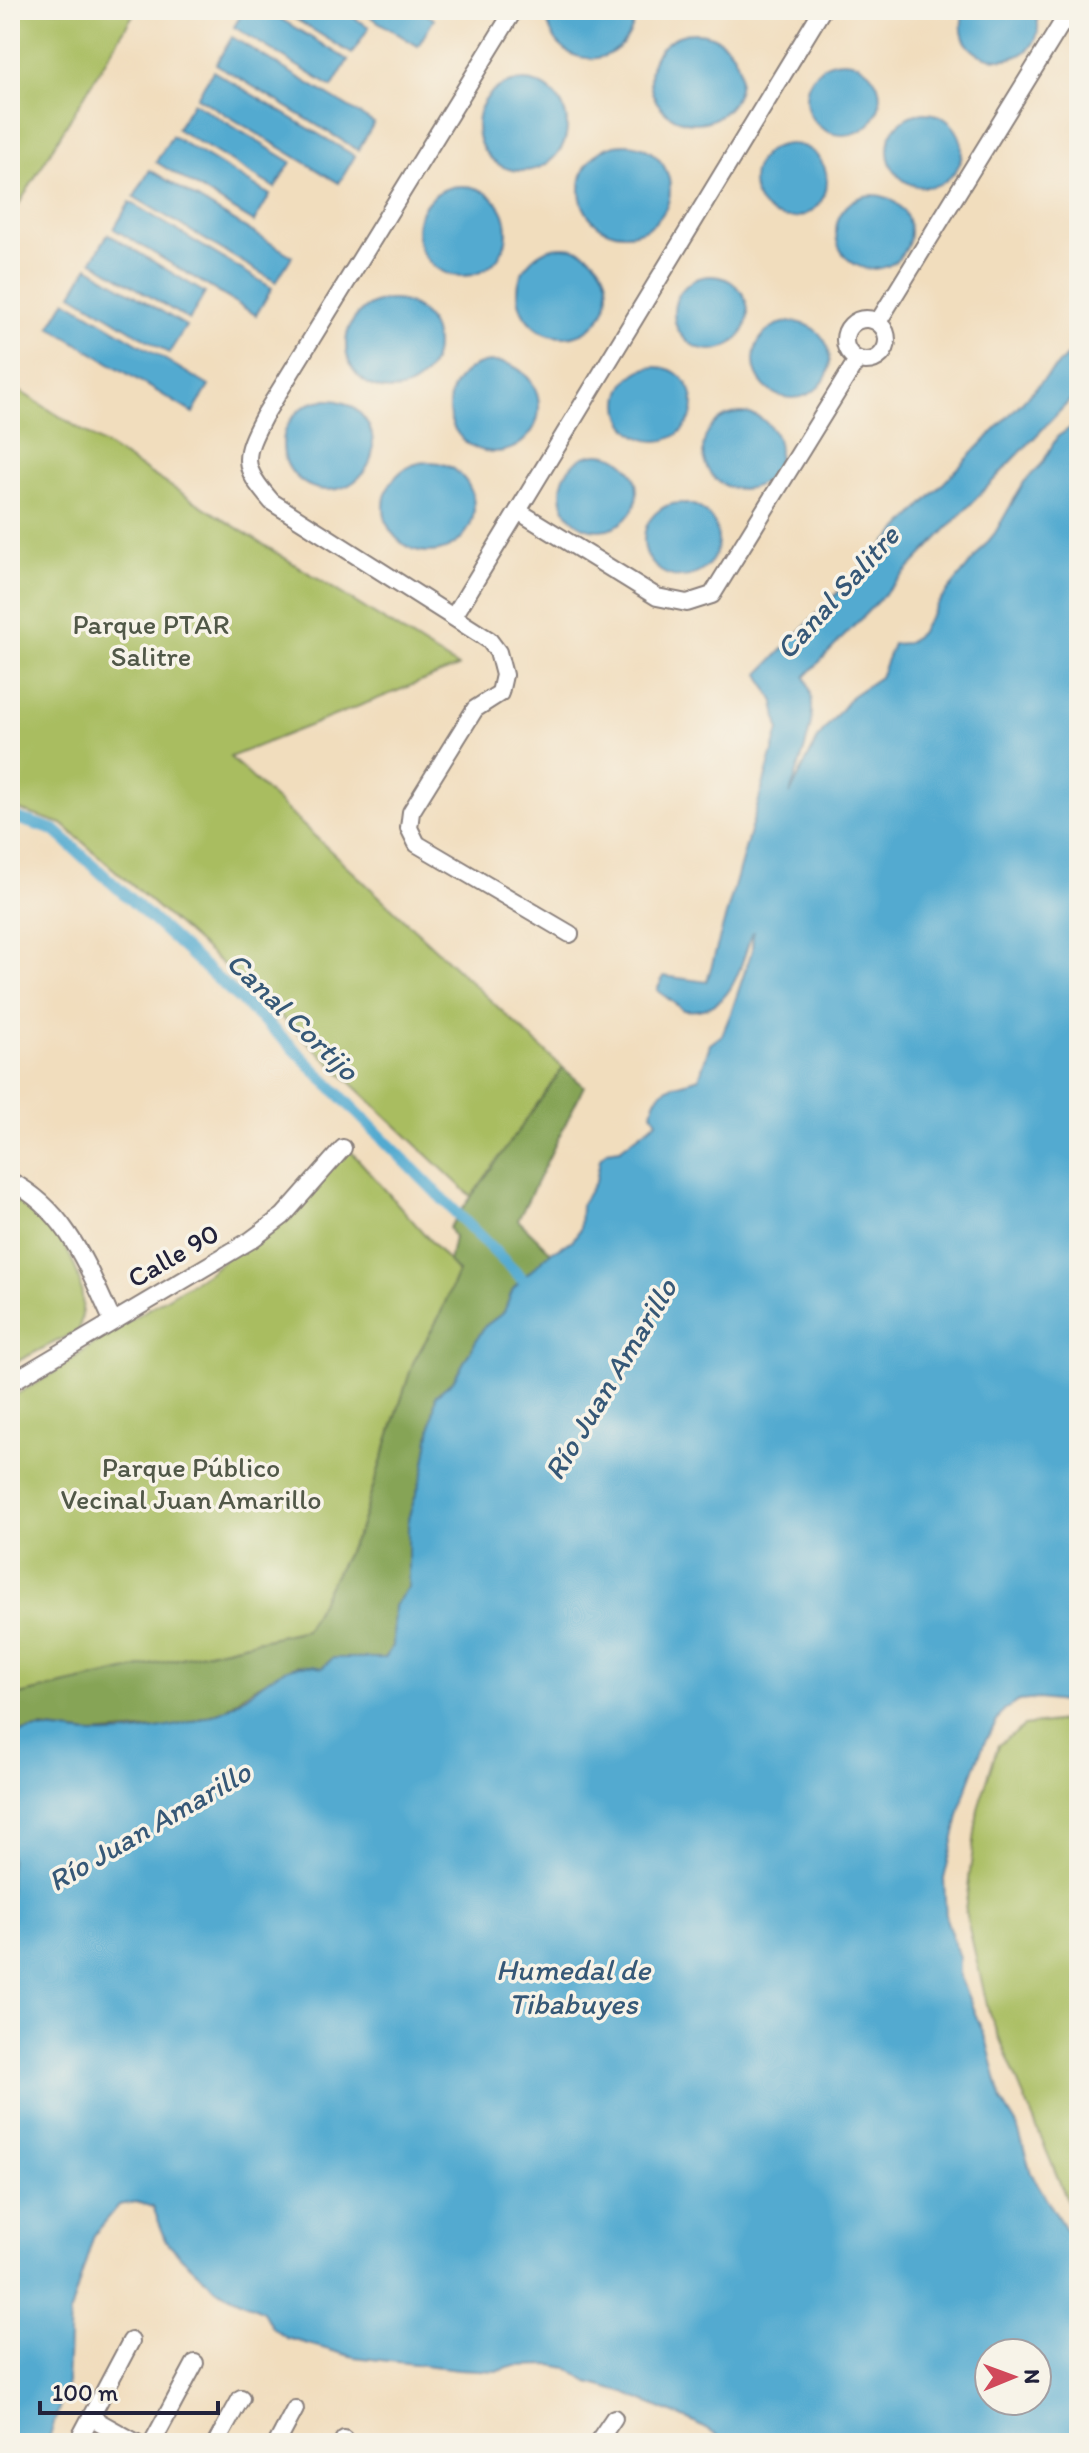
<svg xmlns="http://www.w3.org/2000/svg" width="1089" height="2453" font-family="Itim,sans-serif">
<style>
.green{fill:#a9bd61;stroke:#66704e;stroke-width:2}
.forest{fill:#86a457;stroke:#546349;stroke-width:2}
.water{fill:#53aad0;stroke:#3a6686;stroke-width:2;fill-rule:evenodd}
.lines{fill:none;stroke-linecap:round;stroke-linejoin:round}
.canal{stroke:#53aad0;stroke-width:12}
.minor-casing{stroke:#8a807c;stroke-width:20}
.minor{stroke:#fff;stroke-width:16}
.labels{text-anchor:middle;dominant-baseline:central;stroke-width:7;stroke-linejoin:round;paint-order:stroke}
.park-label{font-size:28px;fill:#515848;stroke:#f7f3e8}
.street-label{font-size:28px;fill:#22223b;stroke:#f7f3e8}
.water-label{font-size:30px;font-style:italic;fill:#365877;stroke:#f7f3e8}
</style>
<rect width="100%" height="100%" fill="#f7f3e8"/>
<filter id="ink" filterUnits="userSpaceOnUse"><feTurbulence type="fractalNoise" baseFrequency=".0125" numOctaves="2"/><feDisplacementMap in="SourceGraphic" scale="16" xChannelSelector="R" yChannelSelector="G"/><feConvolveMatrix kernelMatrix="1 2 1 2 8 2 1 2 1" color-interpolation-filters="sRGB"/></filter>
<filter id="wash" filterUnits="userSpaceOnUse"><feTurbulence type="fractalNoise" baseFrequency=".006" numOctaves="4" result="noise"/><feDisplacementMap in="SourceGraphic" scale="32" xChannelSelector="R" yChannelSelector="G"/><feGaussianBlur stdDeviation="1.8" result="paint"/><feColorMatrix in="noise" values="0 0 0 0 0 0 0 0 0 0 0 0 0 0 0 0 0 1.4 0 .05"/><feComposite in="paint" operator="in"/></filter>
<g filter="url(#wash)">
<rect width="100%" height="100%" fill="#f1ddbd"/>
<g class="green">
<polygon points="10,10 136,10 10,219"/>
<polygon points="10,385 458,667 230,757 563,1068 473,1198 261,998 62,824 10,807"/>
<polygon points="349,1149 458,1272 439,1317 413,1363 359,1531 305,1630 10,1697 10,1398 51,1375 107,1334 211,1271"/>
<path d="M 10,1190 C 55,1218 94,1275 79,1330 L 10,1365 Z"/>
<polygon points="1079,1719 1079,2229 989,2013 965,1911 978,1809 998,1745 1024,1726"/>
</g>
<polygon class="forest" points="563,1068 584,1086 518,1220 551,1252 513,1289 504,1312 484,1327 453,1381 436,1395 424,1470 408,1519 408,1588 394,1606 393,1646 384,1658 333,1658 322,1668 297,1665 253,1688 225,1710 177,1727 92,1734 42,1728 20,1732 10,1738 10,1697 305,1630 359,1531 413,1363 439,1317 458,1272 449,1262 454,1237 449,1228"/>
<g class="water">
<polygon points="244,10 266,10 348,60 332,87 234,27"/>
<polygon points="281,10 341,10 369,27 352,54"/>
<polygon points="359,10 419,10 434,19 418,46"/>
<path d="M 546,10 L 635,10 L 636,13 C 627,75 550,73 546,10 Z"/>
<path d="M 965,10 L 1035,10 C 1058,77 941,74 965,10 Z"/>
<circle cx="695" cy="78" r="45"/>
<polygon points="232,37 374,123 358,150 216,64"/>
<circle cx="843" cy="98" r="37"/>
<polygon points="213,71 355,156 339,183 197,97"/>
<circle cx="522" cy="126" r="45"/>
<polygon points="193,102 291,162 275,188 177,129"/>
<circle cx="925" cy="150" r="37"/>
<polygon points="172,136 270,195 254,222 156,162"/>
<circle cx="790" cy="181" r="37"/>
<circle cx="625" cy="189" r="45"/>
<polygon points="150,170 292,256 276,282 134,197"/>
<circle cx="462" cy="231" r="45"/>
<circle cx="873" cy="232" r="37"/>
<polygon points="130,202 272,288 256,315 114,229"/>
<polygon points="108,234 205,293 189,320 92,261"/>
<circle cx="563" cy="292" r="45"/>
<polygon points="88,267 186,326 169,353 72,294"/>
<circle cx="711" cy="313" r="37"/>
<circle cx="391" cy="345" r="45"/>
<polygon points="66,300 209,386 193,413 50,327"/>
<circle cx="792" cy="360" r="38"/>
<path d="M 1079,343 L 1079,391 L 805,677 C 824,711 800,759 790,794 L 818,738 L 852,696 L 880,677 L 893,644 L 907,643 L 920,633 L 938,603 L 995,533 L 1024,482 L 1042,464 L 1057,437 L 1079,422 L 1079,1704 L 1039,1699 L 1019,1701 L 1004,1710 L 985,1741 L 964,1795 L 944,1879 L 946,1918 L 959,1958 L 959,1975 L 987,2042 L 1002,2101 L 1017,2126 L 1031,2173 L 1079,2252 L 1079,2443 L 731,2443 L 691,2421 L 622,2392 L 589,2383 L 568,2368 L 552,2365 L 515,2366 L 498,2371 L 458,2369 L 354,2357 L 287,2338 L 272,2328 L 263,2312 L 216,2289 L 180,2256 L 166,2240 L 153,2207 L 136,2202 L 119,2205 L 94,2235 L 70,2312 L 67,2384 L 50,2435 L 42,2443 L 10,2443 L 10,1738 C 36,1722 64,1733 94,1734 C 128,1736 194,1725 225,1710 C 259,1693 278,1656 322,1668 L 333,1658 L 384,1658 L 393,1646 L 394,1606 L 408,1588 L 408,1519 L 424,1470 L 436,1395 L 453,1381 L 484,1327 L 504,1312 L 513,1289 L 522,1279 L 551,1252 L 573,1240 L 580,1229 L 581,1205 L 596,1181 L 600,1159 L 607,1151 L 620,1149 L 657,1121 L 652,1113 C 657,1083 675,1087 699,1078 L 710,1044 L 722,1035 L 731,1013 L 752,950 L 753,931 C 739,966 734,1016 683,1010 L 657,990 L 664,976 L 707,982 L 779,730 L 774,702 L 759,674 ZM 989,2353 L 1037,2353 L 1037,2401 L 989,2401 Z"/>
<circle cx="494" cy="407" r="45"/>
<circle cx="656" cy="404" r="37"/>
<circle cx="328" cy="445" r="45"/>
<circle cx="741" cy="451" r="38"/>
<circle cx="599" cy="492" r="38"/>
<circle cx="429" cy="507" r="45"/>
<circle cx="681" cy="540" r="37"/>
</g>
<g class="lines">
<polyline class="canal" points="10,816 54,830 289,1044 522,1279"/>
</g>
</g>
<g filter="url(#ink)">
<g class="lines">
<defs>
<g id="minor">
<path d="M 514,10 L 264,416 C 242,458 241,466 272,502 L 489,640 L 498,652 L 504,675 L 500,693 L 475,709 L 411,812 L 409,828 L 417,844 L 570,934"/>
<circle cx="866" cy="340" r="21"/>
<polyline points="878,322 1070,10"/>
<polyline points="518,511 657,597 687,603 712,595 857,360"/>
<polyline points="454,616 822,10"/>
<path d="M 10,1181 C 67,1210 87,1266 112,1320"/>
<polyline points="10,1383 251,1240 283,1216 343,1148"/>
<polyline points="92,2418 137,2443"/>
<polyline points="77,2443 131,2341"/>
<polyline points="152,2443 195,2363"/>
<polyline points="216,2443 241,2398"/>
<polyline points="277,2443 295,2409"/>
<polyline points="342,2443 344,2439"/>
<polyline points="597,2443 614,2418"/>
</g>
</defs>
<use href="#minor" class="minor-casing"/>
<use href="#minor" class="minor"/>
</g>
</g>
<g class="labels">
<g class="park-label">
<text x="151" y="624">Parque PTAR<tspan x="151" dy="32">Salitre</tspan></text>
<text x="191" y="1467">Parque Público<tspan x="191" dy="32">Vecinal Juan Amarillo</tspan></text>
</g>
<g class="street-label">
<text transform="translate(173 1255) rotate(-30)">Calle 90</text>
</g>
<g class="water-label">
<text transform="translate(837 592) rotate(-48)">Canal Salitre</text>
<text transform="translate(293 1016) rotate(44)">Canal Cortijo</text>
<text transform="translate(610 1379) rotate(-59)">Río Juan Amarillo</text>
<text transform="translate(149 1826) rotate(-30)">Río Juan Amarillo</text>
<text x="573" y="1969">Humedal de<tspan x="573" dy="34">Tibabuyes</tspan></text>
</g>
</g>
<rect width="1089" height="2453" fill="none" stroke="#f7f3e8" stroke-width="40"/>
<g transform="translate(1013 2377) rotate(89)"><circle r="38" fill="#f7f3e8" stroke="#a29fa3" stroke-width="2"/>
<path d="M0-6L14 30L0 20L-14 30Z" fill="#d1495b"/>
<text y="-12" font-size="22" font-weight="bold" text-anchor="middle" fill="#22223b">N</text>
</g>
<path d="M40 2401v12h178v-12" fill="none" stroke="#22223b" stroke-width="4"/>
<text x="52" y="2401" font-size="24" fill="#22223b" stroke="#f7f3e8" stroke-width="6" paint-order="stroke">100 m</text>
</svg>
